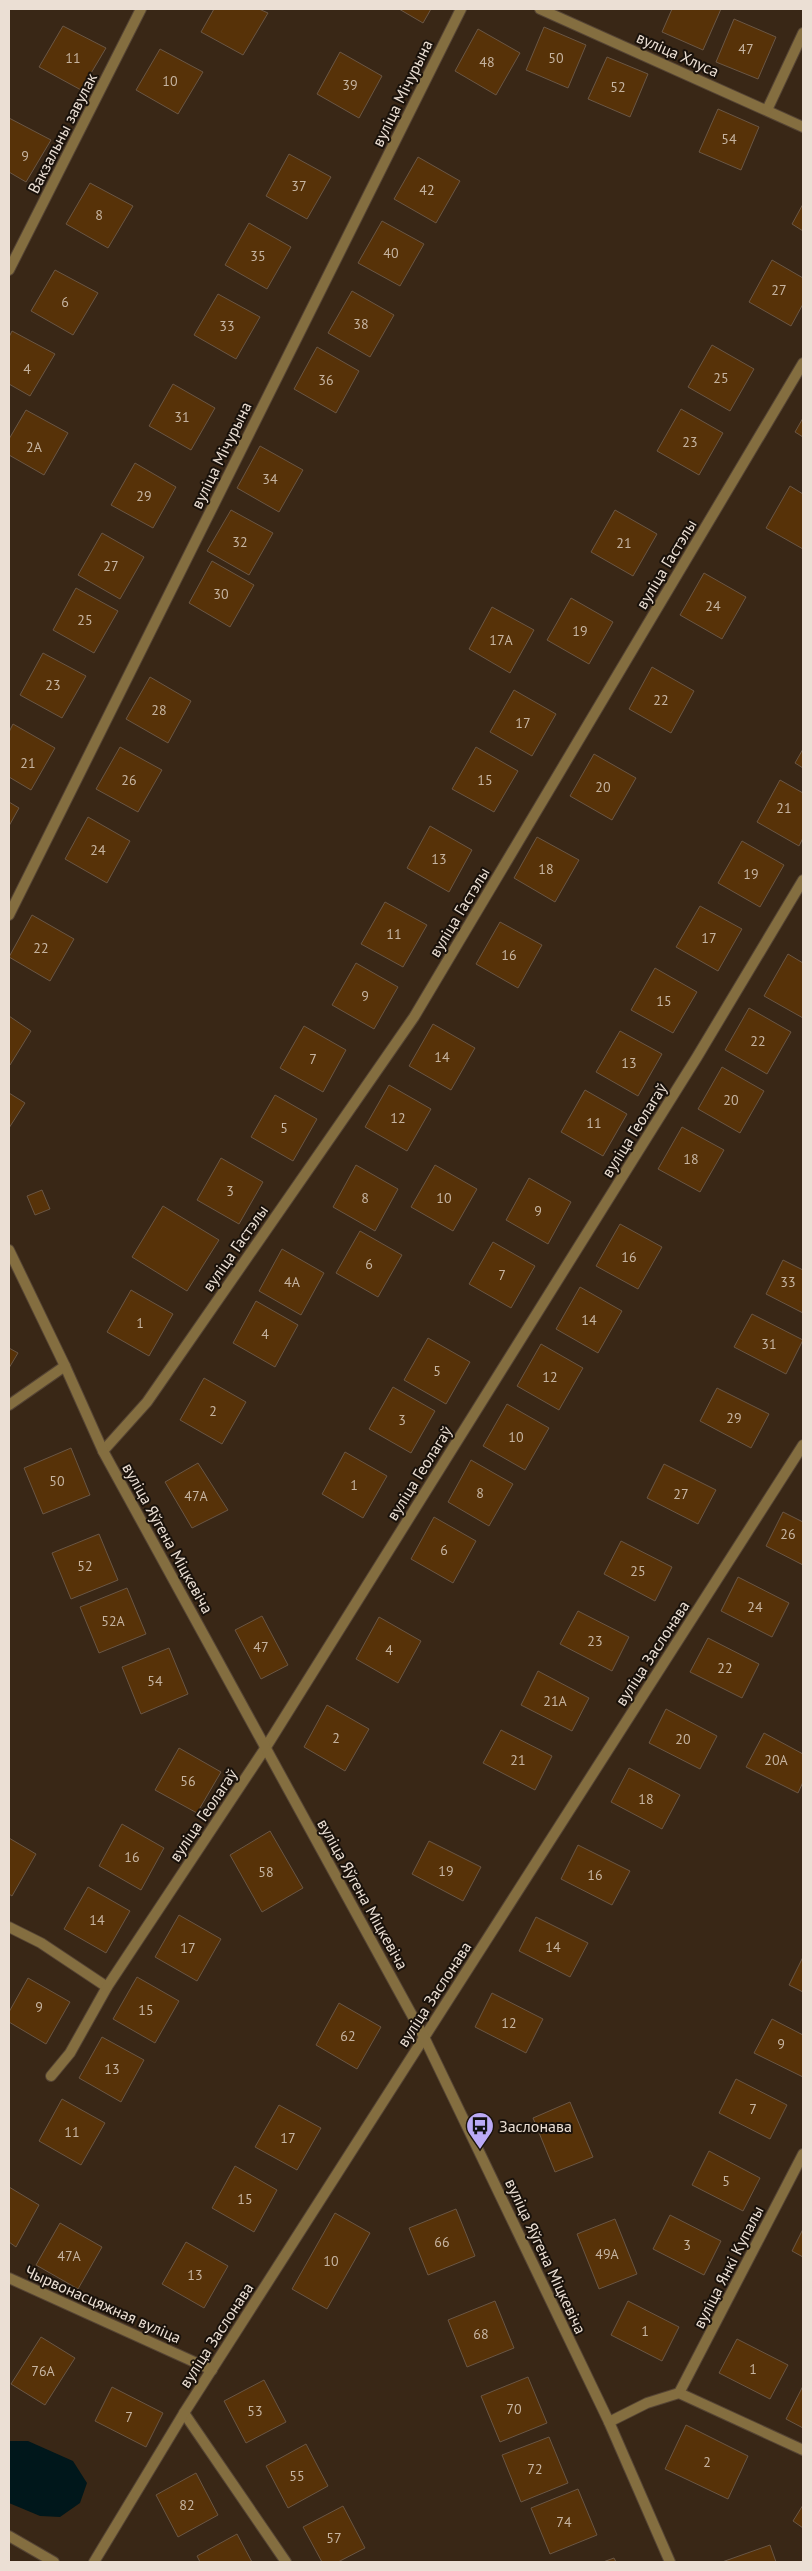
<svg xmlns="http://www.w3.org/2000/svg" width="812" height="2571" font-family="'PT Sans',sans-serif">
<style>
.water{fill:#00171b}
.building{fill:#573208;stroke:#6a5644}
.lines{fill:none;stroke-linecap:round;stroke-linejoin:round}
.minor-casing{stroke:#554434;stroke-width:12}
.tertiary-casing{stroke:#554434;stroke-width:12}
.minor{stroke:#846e40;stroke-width:10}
.tertiary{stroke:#846e40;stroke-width:10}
.labels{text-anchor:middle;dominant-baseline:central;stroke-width:4;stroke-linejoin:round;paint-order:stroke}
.number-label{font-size:14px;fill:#c6b4a1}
.street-label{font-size:16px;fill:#ebdfd4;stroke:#1a120b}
.poi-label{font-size:16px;fill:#ebdfd4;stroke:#1a120b;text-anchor:start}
</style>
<rect width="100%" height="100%" fill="#392716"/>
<polygon class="water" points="9,2441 28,2441 73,2461 87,2483 80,2503 60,2517 40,2516 9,2503"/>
<g class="building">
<polygon points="214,9 259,9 268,13 243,55 201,32"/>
<polygon points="399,9 431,9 423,23"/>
<polygon points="672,9 721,9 703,50 662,32"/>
<polygon points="734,19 776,37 758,79 716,62"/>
<polygon points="63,26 106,48 81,90 39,67"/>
<polygon points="544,27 586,45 568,88 526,70"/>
<polygon points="478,29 520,53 496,95 455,71"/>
<polygon points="160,49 203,72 178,114 136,90"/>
<polygon points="340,52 382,76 359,118 317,94"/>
<polygon points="607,57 648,74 630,117 588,99"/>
<polygon points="718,109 759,127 741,170 699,152"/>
<polygon points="9,118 51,140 26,182 9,172"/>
<polygon points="289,154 331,177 307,219 266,196"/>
<polygon points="418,157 460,181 436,223 394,199"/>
<polygon points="90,183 133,206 108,248 66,224"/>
<polygon points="803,204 803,231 792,224"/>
<polygon points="382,221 424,244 400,286 358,263"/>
<polygon points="249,223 291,247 267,289 225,265"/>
<polygon points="772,260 803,278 803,304 791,326 749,302"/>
<polygon points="55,270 98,293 73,335 31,311"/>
<polygon points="352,291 394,315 370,357 328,333"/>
<polygon points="218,294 260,317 236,359 194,335"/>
<polygon points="12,331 55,354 30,396 9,384 9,337"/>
<polygon points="712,345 754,369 730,411 688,387"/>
<polygon points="317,347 359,371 336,413 294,389"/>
<polygon points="173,384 215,408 191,450 149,426"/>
<polygon points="681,409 723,433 699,475 657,451"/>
<polygon points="26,410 68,433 44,475 9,455 9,439"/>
<polygon points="803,418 803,437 795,432"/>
<polygon points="260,446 303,470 279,512 237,488"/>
<polygon points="135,463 176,487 153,528 111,505"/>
<polygon points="790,486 803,494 803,549 766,528"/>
<polygon points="231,510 273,533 249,575 207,551"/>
<polygon points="615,510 657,534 633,576 591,552"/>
<polygon points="102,533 144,557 120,599 78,575"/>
<polygon points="212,561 254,585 230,627 189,603"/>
<polygon points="704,573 746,597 722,639 680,615"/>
<polygon points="76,588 118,611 94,653 53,630"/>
<polygon points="571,598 613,622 589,664 547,640"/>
<polygon points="492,607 534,630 510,673 469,649"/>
<polygon points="43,653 86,676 62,718 20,695"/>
<polygon points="652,667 694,691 671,733 629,709"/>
<polygon points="150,677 191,701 168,743 126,719"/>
<polygon points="514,690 556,714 532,756 490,732"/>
<polygon points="13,724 55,748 31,790 9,777 9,732"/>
<polygon points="120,747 162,770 138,812 96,789"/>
<polygon points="476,747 518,771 494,812 452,789"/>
<polygon points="803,749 803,768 795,763"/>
<polygon points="594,754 636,778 612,820 570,796"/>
<polygon points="780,780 803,793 803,838 799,846 757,822"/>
<polygon points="9,802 19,808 9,826"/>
<polygon points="88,817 130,841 107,883 65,859"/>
<polygon points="430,826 472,850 449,892 407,868"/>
<polygon points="537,837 579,860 555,902 514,878"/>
<polygon points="742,841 784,865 760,907 718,883"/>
<polygon points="385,902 427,925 403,967 361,944"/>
<polygon points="700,906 742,929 718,971 676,947"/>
<polygon points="32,915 74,939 50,981 9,957"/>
<polygon points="500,922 542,945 518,988 476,964"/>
<polygon points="788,954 803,963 803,1018 764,996"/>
<polygon points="356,963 398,987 374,1029 332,1005"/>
<polygon points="655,968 697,992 673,1033 631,1010"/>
<polygon points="749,1008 791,1032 767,1074 725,1050"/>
<polygon points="9,1016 31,1031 10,1065 9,1064"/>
<polygon points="433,1024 475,1048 451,1090 409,1066"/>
<polygon points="304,1026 346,1050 323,1092 280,1068"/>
<polygon points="620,1031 662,1054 638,1096 596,1072"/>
<polygon points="722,1067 764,1091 740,1133 698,1109"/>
<polygon points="389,1085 431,1109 407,1151 365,1127"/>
<polygon points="585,1090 627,1114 603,1156 561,1132"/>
<polygon points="9,1093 25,1103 9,1128"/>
<polygon points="275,1095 317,1119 293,1161 251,1137"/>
<polygon points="682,1127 724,1150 700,1192 658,1169"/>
<polygon points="221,1158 263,1182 239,1224 197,1200"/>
<polygon points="356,1165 398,1189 375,1231 333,1207"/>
<polygon points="435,1165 477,1189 453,1231 411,1207"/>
<polygon points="529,1178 571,1202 548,1244 506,1220"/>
<polygon points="42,1190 50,1209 35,1215 27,1196"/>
<polygon points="163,1206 219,1240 187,1291 132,1257"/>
<polygon points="620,1224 662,1247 638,1289 596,1266"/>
<polygon points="360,1231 402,1255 378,1297 336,1273"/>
<polygon points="493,1242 535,1266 511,1308 469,1284"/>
<polygon points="282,1249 324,1273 301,1315 259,1291"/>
<polygon points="783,1260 803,1270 803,1313 766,1294"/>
<polygon points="580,1287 622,1311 598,1353 556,1329"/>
<polygon points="131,1290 173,1314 149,1356 107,1332"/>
<polygon points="256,1301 298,1325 275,1367 233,1343"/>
<polygon points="752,1314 803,1340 786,1374 734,1347"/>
<polygon points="428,1338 470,1362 446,1404 404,1380"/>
<polygon points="541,1344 583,1368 559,1410 517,1386"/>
<polygon points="9,1348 18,1353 9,1368"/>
<polygon points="204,1378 246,1402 222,1444 180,1420"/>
<polygon points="393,1387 435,1411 411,1453 369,1429"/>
<polygon points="717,1388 769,1414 751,1448 700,1421"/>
<polygon points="507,1404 549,1428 525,1470 483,1446"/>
<polygon points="71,1448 90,1495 43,1514 24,1468"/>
<polygon points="345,1452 387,1476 363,1518 322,1494"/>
<polygon points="471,1460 513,1484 489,1526 448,1502"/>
<polygon points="198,1463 228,1510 192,1528 165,1482"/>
<polygon points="664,1464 716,1490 698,1524 647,1498"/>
<polygon points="783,1512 803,1522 803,1565 766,1546"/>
<polygon points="434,1517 476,1541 453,1583 411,1559"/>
<polygon points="99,1534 118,1580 71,1599 52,1553"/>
<polygon points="621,1541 672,1567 655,1601 604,1574"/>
<polygon points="738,1577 789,1603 772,1637 721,1611"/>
<polygon points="127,1588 146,1634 99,1653 80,1607"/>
<polygon points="578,1611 629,1637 612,1671 560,1644"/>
<polygon points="262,1616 288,1665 261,1679 235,1630"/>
<polygon points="379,1617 421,1641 398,1683 356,1659"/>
<polygon points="708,1638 759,1664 742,1698 690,1672"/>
<polygon points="169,1648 188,1694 141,1714 122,1667"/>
<polygon points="538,1671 589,1698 572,1731 521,1705"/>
<polygon points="327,1705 369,1729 345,1771 304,1747"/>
<polygon points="666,1709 717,1736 700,1769 649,1743"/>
<polygon points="501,1730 552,1756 535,1790 483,1763"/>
<polygon points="764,1733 803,1754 803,1782 798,1793 746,1767"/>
<polygon points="179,1748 221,1772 197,1813 155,1790"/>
<polygon points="629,1768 680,1795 662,1829 611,1802"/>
<polygon points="122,1824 164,1848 141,1890 99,1866"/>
<polygon points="270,1831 303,1888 262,1912 230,1855"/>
<polygon points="9,1838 36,1854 12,1896 9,1894"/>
<polygon points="429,1841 481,1867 463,1901 412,1874"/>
<polygon points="578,1845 630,1871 612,1905 561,1879"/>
<polygon points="88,1887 130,1911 106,1953 64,1929"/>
<polygon points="179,1915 221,1939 197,1981 155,1957"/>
<polygon points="536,1917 588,1943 570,1977 519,1951"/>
<polygon points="803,1957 803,1992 789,1985"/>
<polygon points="137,1977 179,2001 155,2043 113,2019"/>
<polygon points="28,1978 70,2002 46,2044 9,2022 9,2012"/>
<polygon points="492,1993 543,2019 526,2053 475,2027"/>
<polygon points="339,2003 381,2027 357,2069 316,2045"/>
<polygon points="772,2019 803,2035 803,2077 754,2053"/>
<polygon points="102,2037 144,2060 121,2102 79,2078"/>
<polygon points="736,2079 787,2105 770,2139 719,2113"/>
<polygon points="62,2099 105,2123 81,2165 39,2141"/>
<polygon points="570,2102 593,2157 555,2172 533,2118"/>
<polygon points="279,2105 321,2128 297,2170 255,2147"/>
<polygon points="709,2151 760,2178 743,2211 692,2185"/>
<polygon points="235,2166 277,2190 254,2232 212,2208"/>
<polygon points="9,2187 39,2205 16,2247 9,2242"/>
<polygon points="456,2209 475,2256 428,2275 409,2228"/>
<polygon points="335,2213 370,2233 327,2309 292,2289"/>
<polygon points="670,2215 721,2241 704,2275 653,2249"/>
<polygon points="615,2219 637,2274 599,2289 577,2234"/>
<polygon points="60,2223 102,2247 78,2289 36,2265"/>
<polygon points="803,2229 803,2257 792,2251"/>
<polygon points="186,2242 228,2266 204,2308 162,2284"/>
<polygon points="495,2301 514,2348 467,2367 448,2320"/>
<polygon points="628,2301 679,2327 662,2361 611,2335"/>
<polygon points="41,2337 75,2358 45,2405 11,2384"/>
<polygon points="737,2339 788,2365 770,2399 719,2373"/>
<polygon points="528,2377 547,2423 500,2442 481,2396"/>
<polygon points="264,2380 286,2422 246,2443 224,2401"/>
<polygon points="803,2386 803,2428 786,2419"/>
<polygon points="112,2387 163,2413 146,2447 95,2421"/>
<polygon points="686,2425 748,2456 728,2499 665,2469"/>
<polygon points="549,2437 568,2483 521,2502 502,2455"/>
<polygon points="306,2444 328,2486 288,2508 266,2466"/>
<polygon points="196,2473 218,2515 178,2537 156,2495"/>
<polygon points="578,2489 597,2535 550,2554 531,2508"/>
<polygon points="803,2505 803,2528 793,2521"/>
<polygon points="343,2506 365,2548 338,2562 322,2562 303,2527"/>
<polygon points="237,2534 252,2562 200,2562 197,2556"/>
<polygon points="770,2545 776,2562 722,2562"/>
<polygon points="614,2558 616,2562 603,2562"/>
</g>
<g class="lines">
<defs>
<g id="minor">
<polyline points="540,9 803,127"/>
<polyline points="767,110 803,33"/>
<polyline points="9,270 141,9"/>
<polyline points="9,915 461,9"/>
<polyline points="9,1405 65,1366"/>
<polyline points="103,1451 147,1402 414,1017 803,363"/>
<polyline points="9,1927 41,1943 107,1987"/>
<polyline points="51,2076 70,2053 107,1987 266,1747 697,1057 803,880"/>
<polyline points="9,2278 212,2370"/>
<polyline points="679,2393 803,2154"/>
<polyline points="184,2413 286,2562"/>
<polyline points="609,2422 647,2403 679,2393 803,2450"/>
<polyline points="9,2536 54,2562"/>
<polyline points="94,2562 184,2413 803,1445"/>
</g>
<polyline id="tertiary" points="9,1250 65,1366 103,1451 424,2037 609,2422 670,2562"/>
</defs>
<use href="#minor" class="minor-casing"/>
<use href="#tertiary" class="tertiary-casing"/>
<use href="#minor" class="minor"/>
<use href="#tertiary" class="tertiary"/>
</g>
<defs>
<symbol id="bus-pin" viewBox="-11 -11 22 30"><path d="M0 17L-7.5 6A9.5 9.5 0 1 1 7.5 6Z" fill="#bbaaf6" stroke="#1a120b"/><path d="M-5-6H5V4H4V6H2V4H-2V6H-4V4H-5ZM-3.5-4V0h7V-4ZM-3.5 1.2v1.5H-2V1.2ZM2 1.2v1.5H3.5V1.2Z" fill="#111"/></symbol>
</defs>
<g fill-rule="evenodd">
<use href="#bus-pin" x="464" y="2110" width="32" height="43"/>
</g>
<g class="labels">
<g class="number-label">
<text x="746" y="49">47</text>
<text x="73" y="58">11</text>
<text x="556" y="58">50</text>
<text x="487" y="62">48</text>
<text x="170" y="81">10</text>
<text x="350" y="85">39</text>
<text x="618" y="87">52</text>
<text x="729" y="139">54</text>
<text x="25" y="156">9</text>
<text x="299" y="186">37</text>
<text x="427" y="190">42</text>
<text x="99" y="215">8</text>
<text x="391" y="253">40</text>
<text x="258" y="256">35</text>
<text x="779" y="290">27</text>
<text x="65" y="302">6</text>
<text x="361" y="324">38</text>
<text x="227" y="326">33</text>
<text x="27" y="369">4</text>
<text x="721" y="378">25</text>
<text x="326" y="380">36</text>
<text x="182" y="417">31</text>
<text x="690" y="442">23</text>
<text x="34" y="447">2А</text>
<text x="270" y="479">34</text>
<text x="144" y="496">29</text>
<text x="240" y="542">32</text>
<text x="624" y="543">21</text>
<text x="111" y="566">27</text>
<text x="221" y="594">30</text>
<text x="713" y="606">24</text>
<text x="85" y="620">25</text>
<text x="580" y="631">19</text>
<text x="501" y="640">17А</text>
<text x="53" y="685">23</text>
<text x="661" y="700">22</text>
<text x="159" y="710">28</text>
<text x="523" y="723">17</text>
<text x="28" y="763">21</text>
<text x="129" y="780">26</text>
<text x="485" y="780">15</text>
<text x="603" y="787">20</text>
<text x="784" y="808">21</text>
<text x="98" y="850">24</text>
<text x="439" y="859">13</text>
<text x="546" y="869">18</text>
<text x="751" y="874">19</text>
<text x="394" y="934">11</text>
<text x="709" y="938">17</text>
<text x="41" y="948">22</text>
<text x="509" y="955">16</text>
<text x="365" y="996">9</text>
<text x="664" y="1001">15</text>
<text x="758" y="1041">22</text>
<text x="442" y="1057">14</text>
<text x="313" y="1059">7</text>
<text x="629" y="1063">13</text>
<text x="731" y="1100">20</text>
<text x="398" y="1118">12</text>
<text x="594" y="1123">11</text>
<text x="284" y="1128">5</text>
<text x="691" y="1159">18</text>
<text x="230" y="1191">3</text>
<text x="365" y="1198">8</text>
<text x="444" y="1198">10</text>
<text x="538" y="1211">9</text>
<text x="629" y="1257">16</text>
<text x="369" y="1264">6</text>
<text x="502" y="1275">7</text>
<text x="292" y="1282">4А</text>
<text x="788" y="1282">33</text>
<text x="589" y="1320">14</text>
<text x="140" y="1323">1</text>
<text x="265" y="1334">4</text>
<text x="769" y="1344">31</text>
<text x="437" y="1371">5</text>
<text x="550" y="1377">12</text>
<text x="213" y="1411">2</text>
<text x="734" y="1418">29</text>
<text x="402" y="1420">3</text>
<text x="516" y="1437">10</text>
<text x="57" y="1481">50</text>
<text x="354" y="1485">1</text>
<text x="480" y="1493">8</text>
<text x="681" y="1494">27</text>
<text x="196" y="1496">47А</text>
<text x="788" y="1534">26</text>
<text x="444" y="1550">6</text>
<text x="85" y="1566">52</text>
<text x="638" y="1571">25</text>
<text x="755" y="1607">24</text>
<text x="113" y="1621">52А</text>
<text x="595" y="1641">23</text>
<text x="261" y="1647">47</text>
<text x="389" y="1650">4</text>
<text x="725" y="1668">22</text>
<text x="155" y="1681">54</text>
<text x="555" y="1701">21А</text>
<text x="336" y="1738">2</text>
<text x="683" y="1739">20</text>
<text x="518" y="1760">21</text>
<text x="776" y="1760">20А</text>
<text x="188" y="1781">56</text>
<text x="646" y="1799">18</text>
<text x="132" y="1857">16</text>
<text x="446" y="1871">19</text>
<text x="266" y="1872">58</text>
<text x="595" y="1875">16</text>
<text x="97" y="1920">14</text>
<text x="553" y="1947">14</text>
<text x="188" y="1948">17</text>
<text x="39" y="2007">9</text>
<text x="146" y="2010">15</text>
<text x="509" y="2023">12</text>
<text x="348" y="2036">62</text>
<text x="781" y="2044">9</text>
<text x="112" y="2069">13</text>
<text x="753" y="2109">7</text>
<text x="72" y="2132">11</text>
<text x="288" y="2138">17</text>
<text x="726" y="2181">5</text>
<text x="245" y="2199">15</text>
<text x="442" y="2242">66</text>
<text x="687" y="2245">3</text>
<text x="607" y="2254">49А</text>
<text x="69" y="2256">47А</text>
<text x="331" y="2261">10</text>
<text x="195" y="2275">13</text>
<text x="645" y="2331">1</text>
<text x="481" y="2334">68</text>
<text x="753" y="2369">1</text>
<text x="43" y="2371">76А</text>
<text x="514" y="2409">70</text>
<text x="255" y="2411">53</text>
<text x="129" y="2417">7</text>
<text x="707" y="2462">2</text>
<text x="535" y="2469">72</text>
<text x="297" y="2476">55</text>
<text x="187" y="2505">82</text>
<text x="564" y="2522">74</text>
<text x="334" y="2538">57</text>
</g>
<g class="street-label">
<text transform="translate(678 54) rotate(24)">вуліца Хлуса</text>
<text transform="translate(402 93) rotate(-64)">вуліца Мічурына</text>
<text transform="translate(62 133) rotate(-63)">Вакзальны завулак</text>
<text transform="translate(221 455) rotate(-64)">вуліца Мічурына</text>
<text transform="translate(666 564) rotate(-59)">вуліца Гастэлы</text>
<text transform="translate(459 912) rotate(-59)">вуліца Гастэлы</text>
<text transform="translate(634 1130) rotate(-58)">вуліца Геолагаў</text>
<text transform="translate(235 1248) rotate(-55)">вуліца Гастэлы</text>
<text transform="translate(419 1473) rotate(-58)">вуліца Геолагаў</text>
<text transform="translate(168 1538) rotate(61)">вуліца Яўгена Міцкевіча</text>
<text transform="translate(652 1653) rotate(-57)">вуліца Заслонава</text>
<text transform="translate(203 1815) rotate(-56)">вуліца Геолагаў</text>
<text transform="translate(363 1894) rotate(61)">вуліца Яўгена Міцкевіча</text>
<text transform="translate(434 1994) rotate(-57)">вуліца Заслонава</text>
<text transform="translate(546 2256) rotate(65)">вуліца Яўгена Міцкевіча</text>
<text transform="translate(728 2267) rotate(-63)">вуліца Янкі Купалы</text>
<text transform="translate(103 2304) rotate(24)">Чырвонасцяжная вуліца</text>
<text transform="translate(216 2335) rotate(-57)">вуліца Заслонава</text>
</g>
<g class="poi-label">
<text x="499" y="2126">Заслонава</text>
</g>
</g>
<rect width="812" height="2571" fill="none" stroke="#ebdfd4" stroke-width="20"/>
</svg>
